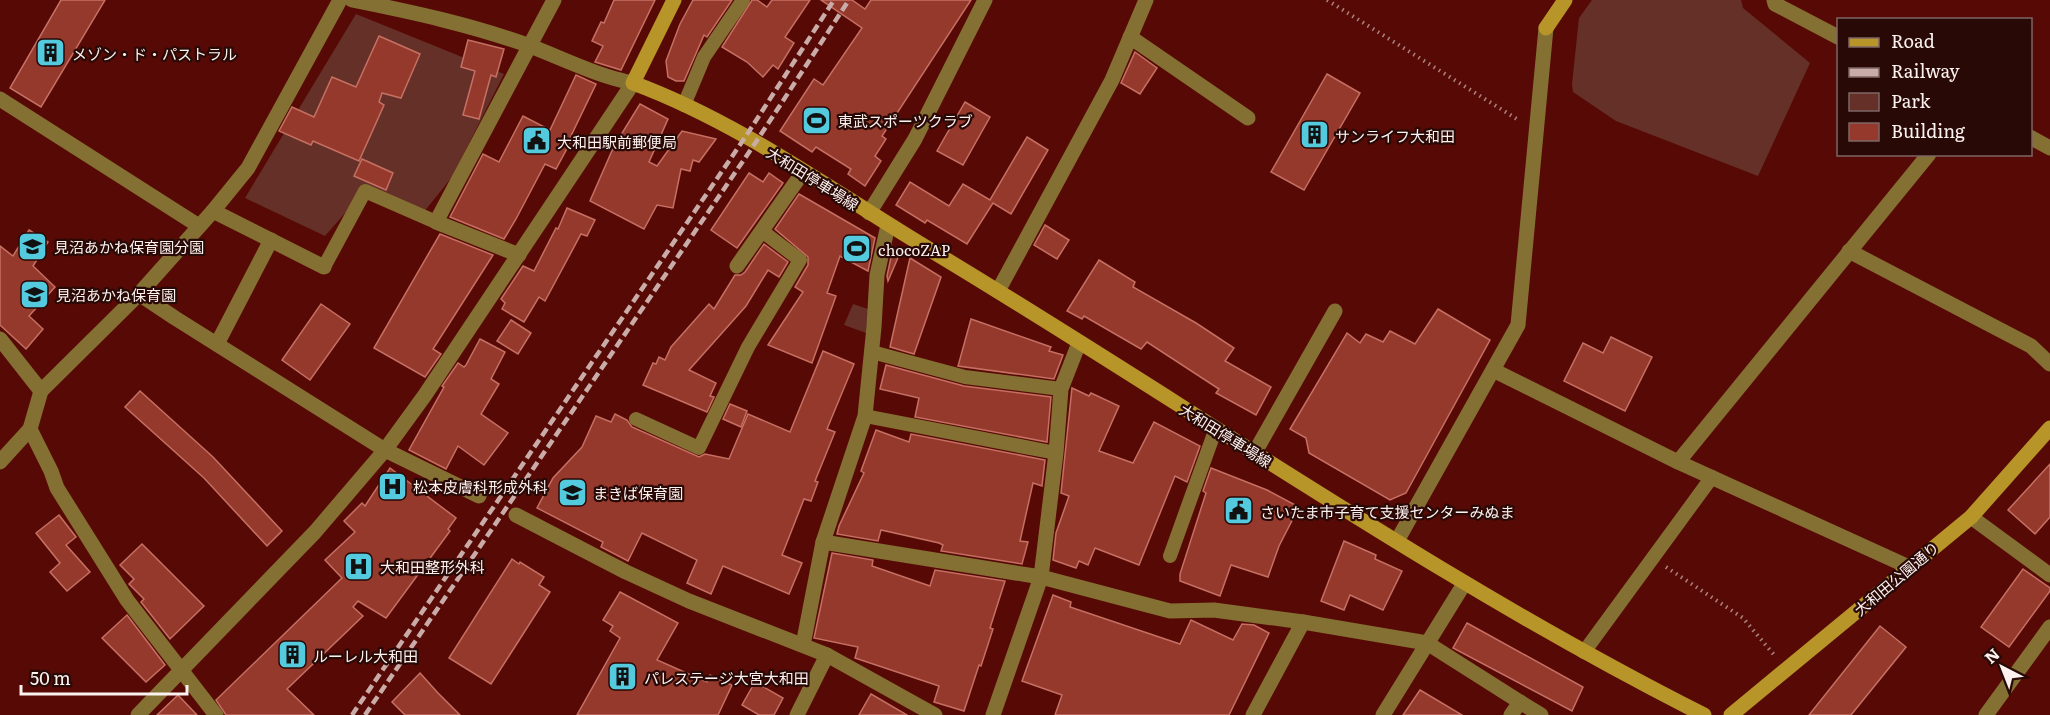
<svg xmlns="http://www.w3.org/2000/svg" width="2050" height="715" font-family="Literata,'Noto Sans JP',serif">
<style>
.green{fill:#653028}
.building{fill:#95392d;stroke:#c57063;stroke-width:1.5}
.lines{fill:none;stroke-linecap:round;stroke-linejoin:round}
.path{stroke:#ac827f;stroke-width:4;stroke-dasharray:1.5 4.5;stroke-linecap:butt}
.lane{stroke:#857033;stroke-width:14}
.street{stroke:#857033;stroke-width:15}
.secondary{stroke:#b79528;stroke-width:15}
.rail{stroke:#c9aba8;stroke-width:4.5;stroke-dasharray:9 4.5;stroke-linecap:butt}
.labels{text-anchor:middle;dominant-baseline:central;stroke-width:4.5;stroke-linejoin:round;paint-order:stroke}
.poi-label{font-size:15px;fill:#fbf2f0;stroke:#290906;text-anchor:start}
.street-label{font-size:15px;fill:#fbf2f0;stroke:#290906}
</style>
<rect width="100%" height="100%" fill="#570a05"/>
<g class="green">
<polygon points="1592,0 1741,0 1743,8 1810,63 1758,176 1616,121 1573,92 1572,84 1579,18"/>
<polygon points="356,14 504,74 452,177 423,213 367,188 325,236 245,198"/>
<polygon points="853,304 871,310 869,334 844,325"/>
</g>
<g class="building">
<polygon points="61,0 105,0 41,107 10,88"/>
<polygon points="614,0 655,0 621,70 595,62 603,46 592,41 601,22 604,23"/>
<polygon points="693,0 732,0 707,37 704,35 684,81 676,81 668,77 666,61 680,24"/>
<polygon points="752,0 757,0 767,7 772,0 810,0 785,37 794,43 778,69 773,65 763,77 747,62 722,47"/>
<polygon points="821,0 852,0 865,9 871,0 971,0 882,136 886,139 875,156 881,161 865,186 848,174 851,169 816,147 812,152 780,131 814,79 823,85 862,28"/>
<polygon points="379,36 420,54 401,98 382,93 379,102 384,105 359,161 313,141 311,145 279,131 292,107 314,117 332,77 356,87"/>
<polygon points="468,40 504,49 496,77 491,75 479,119 463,115 475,71 461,67"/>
<polygon points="1135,52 1157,68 1140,94 1121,83"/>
<polygon points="1327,74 1360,93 1304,190 1271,172"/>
<polygon points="576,75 596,84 569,140 571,141 556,169 545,164 516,219 504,239 450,217 483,154 499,162 523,116 550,130"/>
<polygon points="965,102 990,117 963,165 937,151"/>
<polygon points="640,104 668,119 649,162 657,166 682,131 716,139 699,162 693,160 690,171 681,169 673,208 657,205 644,229 590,201 614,146"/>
<polygon points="1027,137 1048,150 1011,214 993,203 967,244 927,220 925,223 896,205 910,182 949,206 963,184 990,200"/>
<polygon points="362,159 393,173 386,190 354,176"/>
<polygon points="749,173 763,182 769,173 783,183 737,248 711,230"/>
<polygon points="799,194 875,238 868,271 840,256 827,293 836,296 812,363 768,345 803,292 795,287 808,265 808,257 775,229"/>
<polygon points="567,208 595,220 587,236 581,234 545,301 539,297 524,322 502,309 505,303 501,299 523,266 534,271 556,228 558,229"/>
<polygon points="1045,225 1069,240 1057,259 1034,245"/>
<polygon points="29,230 48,242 33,266 55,287 29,316 43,329 26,349 0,325 0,246 13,256"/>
<polygon points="440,234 493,255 433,349 441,354 425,377 374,348"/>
<polygon points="764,244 788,262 779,277 768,270 746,306 689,370 716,383 710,396 714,397 707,412 643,385 653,363 656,364 659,357 665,360 671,347 709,304 714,309 735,275 741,275 745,272"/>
<polygon points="893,248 900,253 888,281 887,276"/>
<polygon points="910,258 941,277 914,354 890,347"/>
<polygon points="1099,260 1135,282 1133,287 1196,323 1234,348 1225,361 1271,387 1256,415 1216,393 1219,389 1147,342 1141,349 1084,316 1082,319 1067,311"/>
<polygon points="321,304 350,324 310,380 282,360"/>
<polygon points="1438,309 1490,340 1406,493 1390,500 1309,453 1306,438 1290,429 1347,333 1360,343 1366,334 1383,342 1390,331 1415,344"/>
<polygon points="971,319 1051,347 1049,351 1063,355 1054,379 958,366"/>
<polygon points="511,320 531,333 518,354 497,341"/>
<polygon points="1611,337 1652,357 1625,411 1564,381 1583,343 1603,353"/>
<polygon points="480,339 505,352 491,379 499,384 481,414 508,433 484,465 458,446 446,469 409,450 444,387 442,386 458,363 464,367 466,365"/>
<polygon points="823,351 854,364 827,429 835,432 815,481 818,482 811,501 804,499 782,555 802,563 789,594 723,566 711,594 687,583 697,560 642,533 628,561 601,547 603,542 537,508 553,478 582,447 596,416 611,422 615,414 627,420 632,427 699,457 705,454 729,459 748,414 790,432"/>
<polygon points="886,365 964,386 1051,397 1047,442 915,417 919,398 880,389"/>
<polygon points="1072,388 1089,396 1091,393 1119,406 1099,451 1133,463 1154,422 1200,446 1187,482 1175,476 1139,565 1095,548 1088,565 1079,561 1076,568 1053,560 1056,533 1069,496 1061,493"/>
<polygon points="140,391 213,457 282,531 267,546 204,478 125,407"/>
<polygon points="730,404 747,411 741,427 723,419"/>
<polygon points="876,430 909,442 911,434 1045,460 1042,486 1033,483 1020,541 1028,542 1022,564 941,551 943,545 939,543 881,530 878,541 837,534 839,526 864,473 861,471"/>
<polygon points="2050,464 2050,517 2035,534 2008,510"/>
<polygon points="390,468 456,518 448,529 450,531 386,618 358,601 353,607 363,616 287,689 314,715 226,715 216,700 342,578 325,560 355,532 344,521 362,503 365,506"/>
<polygon points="1211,468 1267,490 1299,507 1279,546 1268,577 1231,565 1220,596 1180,581 1180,574 1206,493 1203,491"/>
<polygon points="59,515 76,537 66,545 90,572 67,591 50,572 60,563 36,533"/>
<polygon points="1344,541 1376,555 1375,559 1402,571 1383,610 1350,595 1344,610 1321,601"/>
<polygon points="142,544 204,606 170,639 141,602 144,599 129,584 134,579 120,565"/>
<polygon points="832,553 873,560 872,566 930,586 935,570 1005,581 990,628 993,629 981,666 979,665 964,711 934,702 939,686 855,658 858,647 814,638"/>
<polygon points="512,559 519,564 520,562 544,577 539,585 550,592 491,684 449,658"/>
<polygon points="2023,569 2050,588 2050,591 2009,647 1981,627"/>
<polygon points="620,592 678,623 657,660 707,682 710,675 732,685 718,715 577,715 620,638 610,631 613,626 603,620"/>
<polygon points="1053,595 1071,602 1070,607 1180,644 1191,620 1233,640 1242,624 1254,625 1269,633 1229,715 1055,715 1062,695 1022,681"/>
<polygon points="127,615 165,665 146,682 102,638"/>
<polygon points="1467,623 1583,687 1572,711 1453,648"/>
<polygon points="1880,626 1906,647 1851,715 1809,715"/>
<polygon points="420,673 438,693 460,715 405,715 392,702"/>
<polygon points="755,682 783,698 774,715 759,715 742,705"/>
<polygon points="1420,690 1462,715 1403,715"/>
<polygon points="871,694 907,715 859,715"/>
<polygon points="178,695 197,715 157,715"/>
</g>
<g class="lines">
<g class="path">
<polyline points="1327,0 1520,121"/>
<polyline points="1666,567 1743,618 1775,656"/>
</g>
<g class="lane">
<polyline points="684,105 704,57 743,0"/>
<polyline points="324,267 365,191 436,222"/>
<polyline points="872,352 965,377 1061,389"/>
<polyline points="865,416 1056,453"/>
<polyline points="636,419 699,448 748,347 800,260 762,231"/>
<polyline points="1170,556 1216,428"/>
<polyline points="1584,652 1712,477"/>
</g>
<g class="street">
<polyline points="1774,0 1775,4 1838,37"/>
<polyline points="1130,37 1248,118"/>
<polyline points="0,99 199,226"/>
<polyline points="2030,137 2050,148"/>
<polyline points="213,211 324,267"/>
<polyline points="869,213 915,139 985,0"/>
<polyline points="1849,251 2031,346 2050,364"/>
<polyline points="519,255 436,222 554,0"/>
<polyline points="737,266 803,172"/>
<polyline points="998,291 1112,80 1146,0"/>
<polyline points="139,294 175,318 385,450 479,496"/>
<polyline points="0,339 41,391"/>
<polyline points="217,344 271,240"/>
<polyline points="1493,370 1678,462 1909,567"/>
<polyline points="1255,452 1335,311"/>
<polyline points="0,462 30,429"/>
<polyline points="1678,462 1929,154"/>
<polyline points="516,515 626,572 689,601 827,655 935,715"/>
<polyline points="1971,517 2050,575"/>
<polyline points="1397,541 1518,325 1546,28"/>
<polyline points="823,542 1041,577 1170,611 1214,610 1303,622 1427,643 1520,702 1511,715"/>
<polyline points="803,645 823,542 865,416 874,327 877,275 888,225"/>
<polyline points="1520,702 1541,715"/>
<path d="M 138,715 L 315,532 L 385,450 L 425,395 L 633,83 C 597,76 564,59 530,46 C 472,25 412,12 352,0"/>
<polyline points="216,715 127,600 57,488 51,471 30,429 41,391 139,294 213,211 248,168 340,0"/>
<polyline points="797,715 827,655"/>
<polyline points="993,715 1041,577 1056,453 1061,389 1079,343"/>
<polyline points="1253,715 1303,622"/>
<polyline points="1383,715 1464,584"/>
<polyline points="1986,715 2050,627"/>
</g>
<g class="secondary">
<path d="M 674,0 L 633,83 C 741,123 835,193 932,251 C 1190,406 1436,580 1704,715"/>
<polyline points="1546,28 1565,0"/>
<polyline points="1731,715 1971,517 2050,428"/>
</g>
<g class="rail">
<polyline points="352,715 746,136 834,0"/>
<polyline points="365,715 756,142 849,0"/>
</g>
</g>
<defs>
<symbol id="building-square" viewBox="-11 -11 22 22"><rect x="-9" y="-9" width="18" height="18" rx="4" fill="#54cade" stroke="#290906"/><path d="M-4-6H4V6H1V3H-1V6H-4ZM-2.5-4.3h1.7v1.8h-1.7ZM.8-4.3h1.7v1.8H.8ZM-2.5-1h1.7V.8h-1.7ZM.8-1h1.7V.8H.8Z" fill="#111"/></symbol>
<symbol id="stadium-square" viewBox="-11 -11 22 22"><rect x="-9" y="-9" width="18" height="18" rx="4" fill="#54cade" stroke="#290906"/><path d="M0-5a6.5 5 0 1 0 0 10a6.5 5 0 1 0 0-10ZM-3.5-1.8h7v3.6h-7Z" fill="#111"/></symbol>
<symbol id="civic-square" viewBox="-11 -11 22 22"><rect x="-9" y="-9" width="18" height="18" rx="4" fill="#54cade" stroke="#290906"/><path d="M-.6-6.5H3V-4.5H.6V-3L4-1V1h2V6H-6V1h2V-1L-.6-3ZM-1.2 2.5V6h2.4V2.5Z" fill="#111"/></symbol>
<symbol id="school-square" viewBox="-11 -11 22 22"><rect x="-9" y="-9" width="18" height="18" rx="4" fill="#54cade" stroke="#290906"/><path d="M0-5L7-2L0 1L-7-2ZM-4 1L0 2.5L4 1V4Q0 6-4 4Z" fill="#111"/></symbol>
<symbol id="hospital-square" viewBox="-11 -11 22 22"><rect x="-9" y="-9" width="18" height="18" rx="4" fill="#54cade" stroke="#290906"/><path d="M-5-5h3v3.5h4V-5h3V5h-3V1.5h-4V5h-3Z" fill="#111"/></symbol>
</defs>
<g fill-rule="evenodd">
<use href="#building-square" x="34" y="36" width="33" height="33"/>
<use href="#stadium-square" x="800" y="104" width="33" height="33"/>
<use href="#building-square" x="1298" y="118" width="33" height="33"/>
<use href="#civic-square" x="520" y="124" width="33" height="33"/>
<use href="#school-square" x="16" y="230" width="33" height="33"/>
<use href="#stadium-square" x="840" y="232" width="33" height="33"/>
<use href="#school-square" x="18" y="278" width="33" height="33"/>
<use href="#hospital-square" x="376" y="470" width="33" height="33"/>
<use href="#school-square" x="556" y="476" width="33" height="33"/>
<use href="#civic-square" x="1222" y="494" width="33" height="33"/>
<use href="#hospital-square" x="342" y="550" width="33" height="33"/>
<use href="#building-square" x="276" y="638" width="33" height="33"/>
<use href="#building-square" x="606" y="660" width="33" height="33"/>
</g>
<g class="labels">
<g class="poi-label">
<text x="72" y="53">メゾン・ド・パストラル</text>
<text x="838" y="120">東武スポーツクラブ</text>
<text x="1335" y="135">サンライフ大和田</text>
<text x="557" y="141">大和田駅前郵便局</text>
<text x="54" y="246">見沼あかね保育園分園</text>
<text x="878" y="249">chocoZAP</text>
<text x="56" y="294">見沼あかね保育園</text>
<text x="413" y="486">松本皮膚科形成外科</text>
<text x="593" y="492">まきば保育園</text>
<text x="1260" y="511">さいたま市子育て支援センターみぬま</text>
<text x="380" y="566">大和田整形外科</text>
<text x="313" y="655">ルーレル大和田</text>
<text x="644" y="677">パレステージ大宮大和田</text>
</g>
<g class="street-label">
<text transform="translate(813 178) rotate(32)">大和田停車場線</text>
<text transform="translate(1226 435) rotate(32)">大和田停車場線</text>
<text transform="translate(1896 578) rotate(-40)">大和田公園通り</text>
</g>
</g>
<rect x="1837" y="18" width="195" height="138" fill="#290906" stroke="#7d6664" stroke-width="1.5"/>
<rect x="1849" y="38" width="30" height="9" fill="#b79528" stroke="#7d6664" stroke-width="1.5"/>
<text x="1891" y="48" font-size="18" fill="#fbf2f0">Road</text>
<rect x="1849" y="68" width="30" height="9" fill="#c9aba8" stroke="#7d6664" stroke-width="1.5"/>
<text x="1891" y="78" font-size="18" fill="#fbf2f0">Railway</text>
<rect x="1849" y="93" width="30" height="18" fill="#653028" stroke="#7d6664" stroke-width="1.5"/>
<text x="1891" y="108" font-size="18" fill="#fbf2f0">Park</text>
<rect x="1849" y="123" width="30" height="18" fill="#95392d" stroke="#7d6664" stroke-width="1.5"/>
<text x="1891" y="138" font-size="18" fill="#fbf2f0">Building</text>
<g transform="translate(2002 667) rotate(318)" stroke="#290906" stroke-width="4.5" paint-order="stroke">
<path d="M0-4.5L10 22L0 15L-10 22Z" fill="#fbf2f0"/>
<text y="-9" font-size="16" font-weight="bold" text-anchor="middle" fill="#fbf2f0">N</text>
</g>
<path d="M21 685v9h166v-9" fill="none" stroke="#fbf2f0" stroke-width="3"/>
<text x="30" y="685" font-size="18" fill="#fbf2f0" stroke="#290906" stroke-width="4.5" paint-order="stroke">50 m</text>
</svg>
